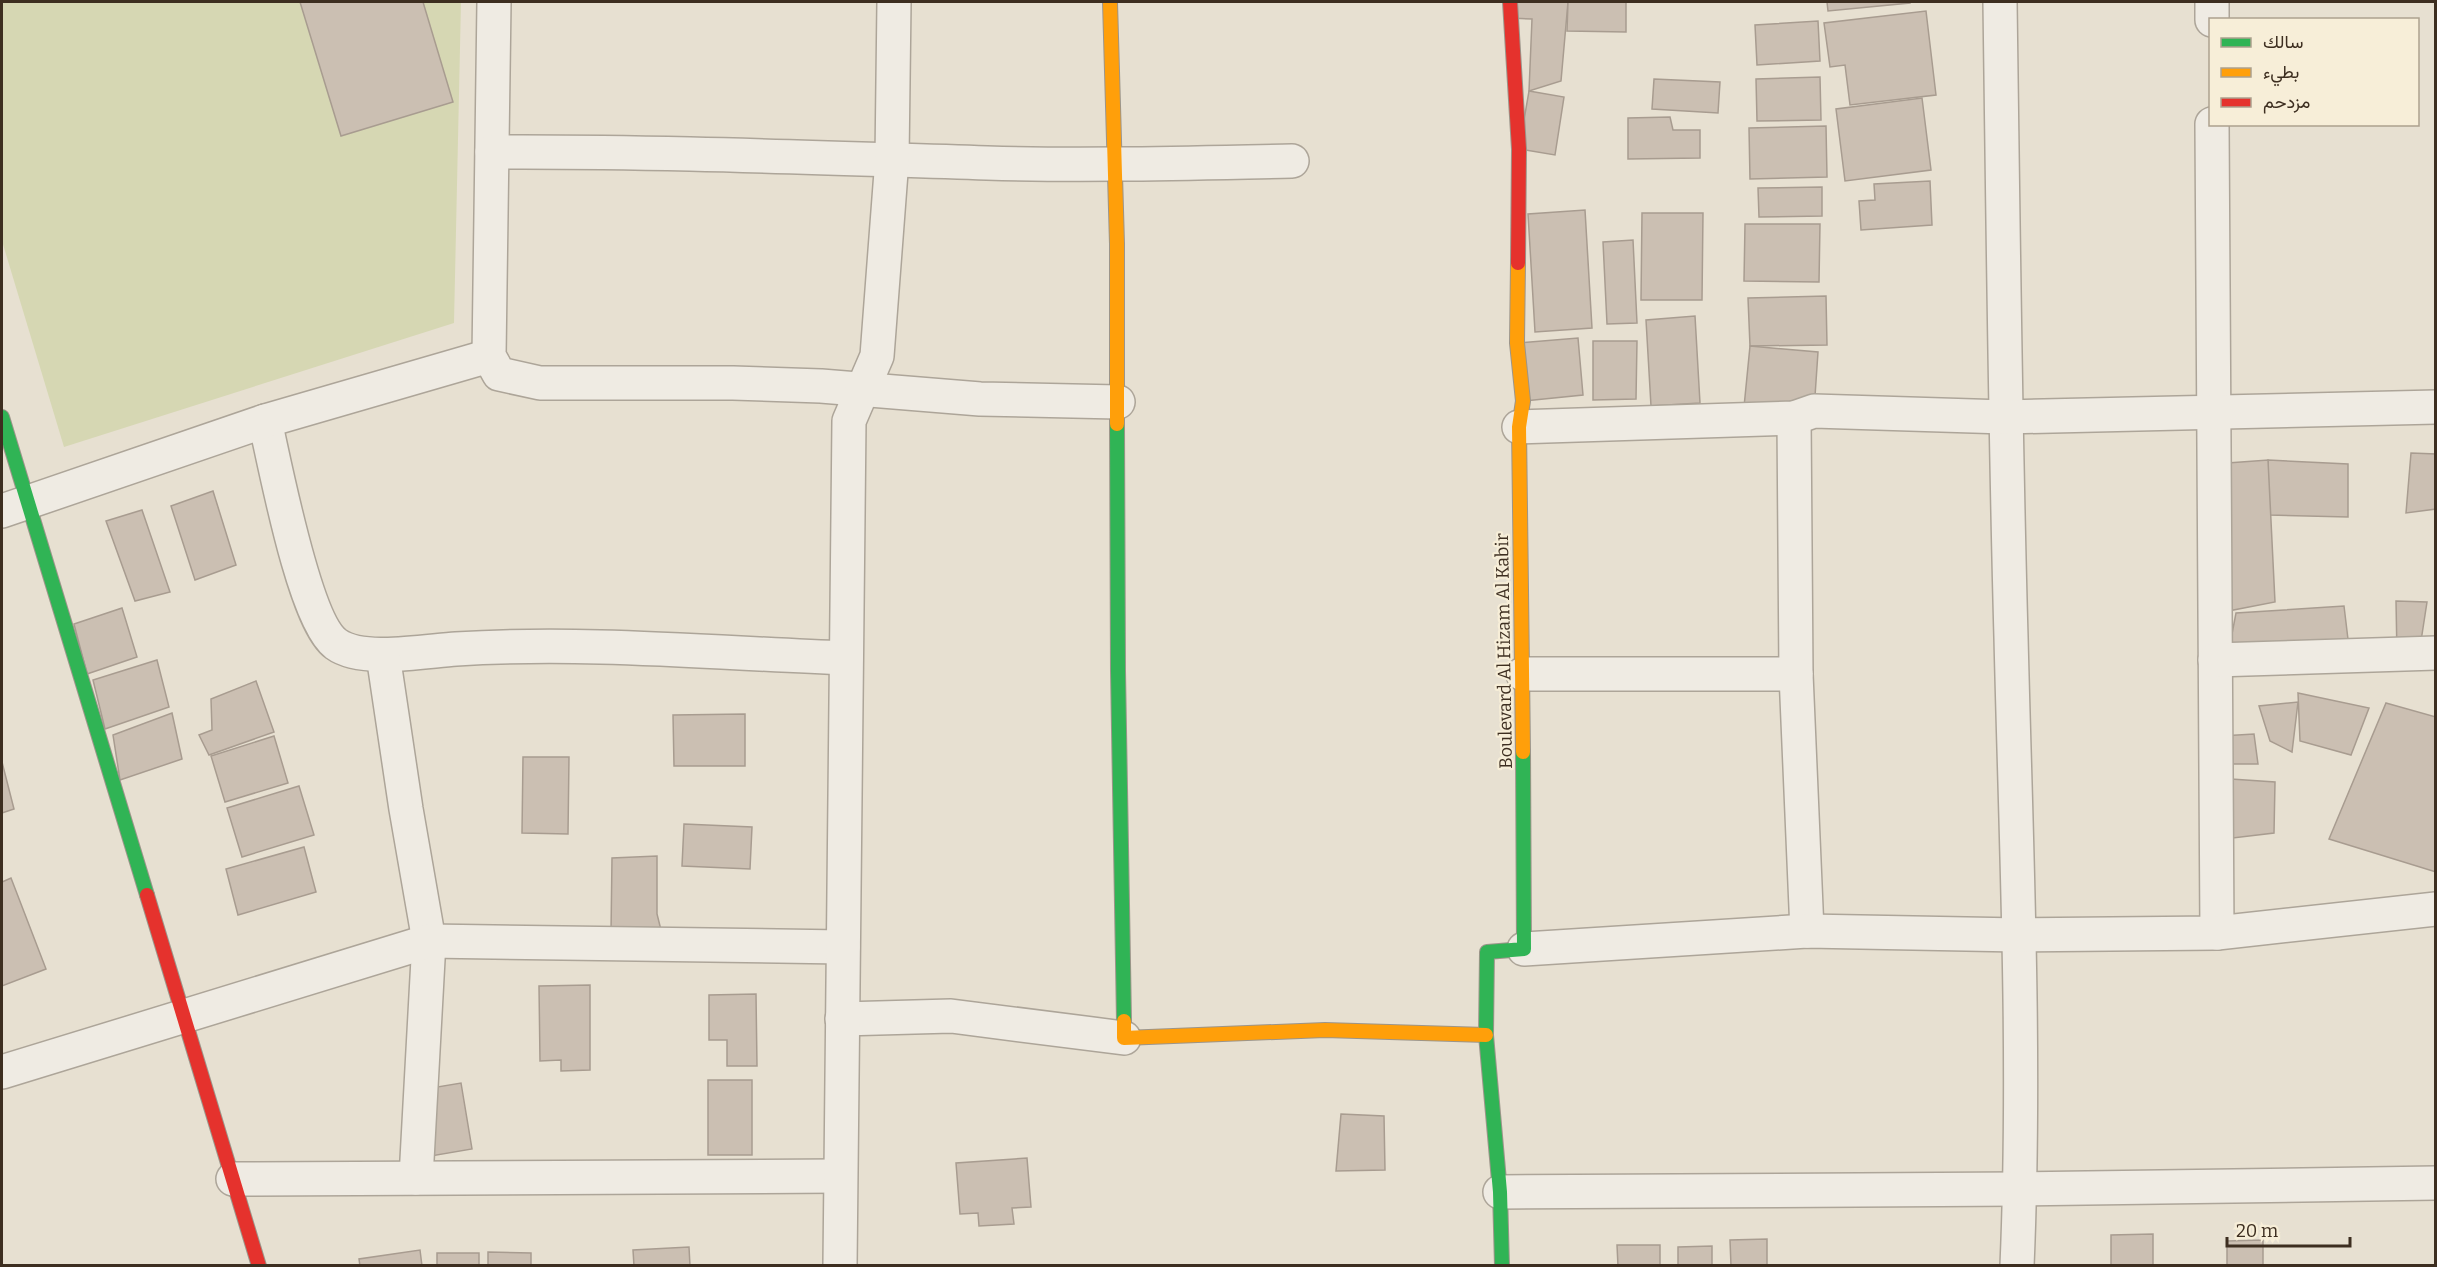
<svg xmlns="http://www.w3.org/2000/svg" width="2437" height="1267" font-family="Bitter,Vazirmatn,serif">
<style>
.green{fill:#d6d7b3}
.building{fill:#cbbfb2;stroke:#a89c90;stroke-width:1.5}
.lines{fill:none;stroke-linecap:round;stroke-linejoin:round}
.street-casing{stroke:#ada599;stroke-width:36}
.fast-casing{stroke:#9c958a;stroke-width:16}
.slow-casing{stroke:#9c958a;stroke-width:16}
.jam-casing{stroke:#9c958a;stroke-width:16}
.street{stroke:#efebe3;stroke-width:33}
.fast{stroke:#30b455;stroke-width:14}
.slow{stroke:#ff9f0a;stroke-width:14}
.jam{stroke:#e5322d;stroke-width:14}
.labels{text-anchor:middle;dominant-baseline:central;stroke-width:4.5;stroke-linejoin:round;paint-order:stroke}
.street-label{font-size:18px;fill:#3d2e20;stroke:#f7eed8}
</style>
<rect width="100%" height="100%" fill="#e7e0d1"/>
<polygon class="green" points="2,2 461,2 454,323 64,447 2,241"/>
<g class="building">
<polygon points="300,2 423,2 453,102 341,136"/>
<polygon points="1511,2 1568,2 1561,81 1529,91 1532,19 1510,18"/>
<polygon points="1568,2 1626,2 1626,32 1567,31"/>
<polygon points="1827,2 1910,2 1910,3 1828,11"/>
<polygon points="1926,11 1936,95 1850,105 1845,65 1830,67 1824,23"/>
<polygon points="1818,21 1820,61 1757,65 1755,25"/>
<polygon points="1820,77 1821,120 1757,121 1756,79"/>
<polygon points="1654,79 1720,82 1718,113 1652,109"/>
<polygon points="1529,91 1564,97 1555,155 1519,149"/>
<polygon points="1922,98 1931,170 1845,181 1836,109"/>
<polygon points="1670,117 1673,130 1700,130 1700,158 1628,159 1628,118"/>
<polygon points="1826,126 1827,177 1750,179 1749,128"/>
<polygon points="1930,181 1932,225 1861,230 1859,201 1875,200 1874,184"/>
<polygon points="1822,187 1822,216 1759,217 1758,188"/>
<polygon points="1585,210 1592,328 1535,332 1528,214"/>
<polygon points="1642,213 1703,213 1702,300 1641,300"/>
<polygon points="1745,224 1820,224 1819,282 1744,281"/>
<polygon points="1633,240 1637,323 1607,324 1603,242"/>
<polygon points="1826,296 1827,345 1750,346 1748,298"/>
<polygon points="1695,316 1700,403 1651,406 1646,320"/>
<polygon points="1578,338 1583,395 1523,401 1517,343"/>
<polygon points="1593,341 1637,341 1636,399 1593,400"/>
<polygon points="1750,346 1818,352 1814,411 1744,407"/>
<polygon points="2411,453 2436,454 2436,509 2406,513"/>
<polygon points="2268,460 2348,464 2348,517 2269,515"/>
<polygon points="2268,460 2275,602 2223,612 2214,464"/>
<polygon points="213,491 236,565 195,580 171,506"/>
<polygon points="142,510 170,592 135,601 106,521"/>
<polygon points="2396,601 2427,602 2419,654 2397,655"/>
<polygon points="2344,606 2350,656 2227,660 2236,613"/>
<polygon points="122,608 137,657 87,674 74,624"/>
<polygon points="157,660 169,707 105,729 93,680"/>
<polygon points="256,681 274,732 209,755 199,735 212,730 211,699"/>
<polygon points="2298,693 2369,708 2351,755 2300,741"/>
<polygon points="2298,702 2292,752 2270,741 2259,706"/>
<polygon points="2386,703 2436,717 2436,872 2329,839"/>
<polygon points="172,713 182,759 120,780 113,735"/>
<polygon points="745,714 745,766 674,766 673,715"/>
<polygon points="2254,734 2258,764 2216,764 2221,736"/>
<polygon points="274,736 288,783 225,802 211,756"/>
<polygon points="523,757 569,757 568,834 522,833"/>
<polygon points="2,762 14,809 2,813"/>
<polygon points="2216,778 2275,782 2274,833 2216,840"/>
<polygon points="299,786 314,835 242,857 227,808"/>
<polygon points="684,824 752,827 750,869 682,866"/>
<polygon points="304,847 316,892 238,915 226,869"/>
<polygon points="657,856 657,914 662,934 611,933 612,858"/>
<polygon points="11,878 46,969 2,986 2,882"/>
<polygon points="590,985 590,1070 561,1071 561,1060 540,1061 539,986"/>
<polygon points="756,994 757,1066 727,1066 727,1040 709,1040 709,995"/>
<rect x="708" y="1080" width="44" height="75"/>
<polygon points="461,1083 472,1149 431,1156 419,1090"/>
<polygon points="1341,1114 1384,1116 1385,1170 1336,1171"/>
<polygon points="1027,1158 1031,1207 1012,1208 1014,1224 979,1226 978,1213 960,1214 956,1163"/>
<polygon points="2153,1234 2153,1266 2111,1266 2111,1235"/>
<polygon points="1767,1239 1767,1266 1731,1266 1730,1240"/>
<polygon points="2263,1240 2263,1266 2227,1266 2227,1241"/>
<polygon points="1617,1245 1660,1245 1660,1266 1618,1266"/>
<polygon points="1712,1246 1712,1266 1678,1266 1678,1247"/>
<polygon points="689,1247 690,1266 634,1266 633,1250"/>
<polygon points="420,1250 422,1266 360,1266 359,1259"/>
<polygon points="488,1252 531,1253 531,1266 488,1266"/>
<rect x="437" y="1253" width="42" height="13"/>
</g>
<g class="lines">
<defs>
<g id="street">
<polyline points="494,2 489,356 499,374 540,383 733,383 821,386 980,399 1118,402"/>
<path d="M 2000,2 C 2003,213 2005,425 2011,637 C 2016,846 2026,1056 2017,1266"/>
<polyline points="2212,2 2212,20"/>
<polyline points="2212,124 2217,933"/>
<path d="M 492,152 C 657,151 822,158 987,163 C 1089,166 1190,163 1292,161"/>
<polyline points="1794,418 1796,674 1807,931"/>
<path d="M 265,421 C 275,464 304,621 336,644 C 362,663 425,651 456,649 C 586,641 716,653 846,658"/>
<polyline points="1519,427 1794,418 1814,411 2005,417 2436,407"/>
<polyline points="2,511 265,421 489,356"/>
<polyline points="383,655 406,809 429,941 416,1178"/>
<polyline points="2215,660 2436,653"/>
<polyline points="1523,674 1796,674"/>
<polyline points="1524,949 1807,931 2019,935 2217,933 2436,909"/>
<polyline points="842,1019 951,1016 1124,1038"/>
<polyline points="2,1072 429,941 843,947"/>
<polyline points="233,1179 840,1176"/>
<polyline points="1500,1192 2020,1189 2436,1183"/>
<polyline points="840,1266 849,421 877,356 892,159 894,2"/>
</g>
<g id="fast">
<polyline points="2,417 147,895"/>
<polyline points="1117,424 1118,671 1124,1021"/>
<polyline points="1502,1266 1500,1192 1486,1035 1487,952 1524,949 1523,752"/>
</g>
<g id="slow">
<polyline points="1110,2 1117,244 1117,424"/>
<polyline points="1518,263 1517,343 1523,401 1519,427 1523,752"/>
<polyline points="1124,1021 1124,1038 1325,1030 1486,1035"/>
</g>
<g id="jam">
<polyline points="1510,2 1519,149 1518,263"/>
<polyline points="147,895 259,1266"/>
</g>
</defs>
<use href="#street" class="street-casing"/>
<use href="#fast" class="fast-casing"/>
<use href="#slow" class="slow-casing"/>
<use href="#jam" class="jam-casing"/>
<use href="#street" class="street"/>
<use href="#fast" class="fast"/>
<use href="#slow" class="slow"/>
<use href="#jam" class="jam"/>
</g>
<g class="labels">
<g class="street-label">
<text transform="translate(1504 651) rotate(-91)">Boulevard Al Hizam Al Kabir</text>
</g>
</g>
<rect width="2437" height="1267" fill="none" stroke="#3d2e20" stroke-width="6"/>
<rect x="2209" y="18" width="210" height="108" fill="#f7eed8" stroke="#ada18e" stroke-width="1.5"/>
<rect x="2221" y="38" width="30" height="9" fill="#30b455" stroke="#ada18e" stroke-width="1.5"/>
<text x="2263" y="48" font-size="18" fill="#3d2e20">سالك</text>
<rect x="2221" y="68" width="30" height="9" fill="#ff9f0a" stroke="#ada18e" stroke-width="1.5"/>
<text x="2263" y="78" font-size="18" fill="#3d2e20">بطيء</text>
<rect x="2221" y="98" width="30" height="9" fill="#e5322d" stroke="#ada18e" stroke-width="1.5"/>
<text x="2263" y="108" font-size="18" fill="#3d2e20">مزدحم</text>
<path d="M2227 1237v9h123v-9" fill="none" stroke="#3d2e20" stroke-width="3"/>
<text x="2236" y="1237" font-size="18" fill="#3d2e20" stroke="#f7eed8" stroke-width="4.5" paint-order="stroke">20 m</text>
</svg>
